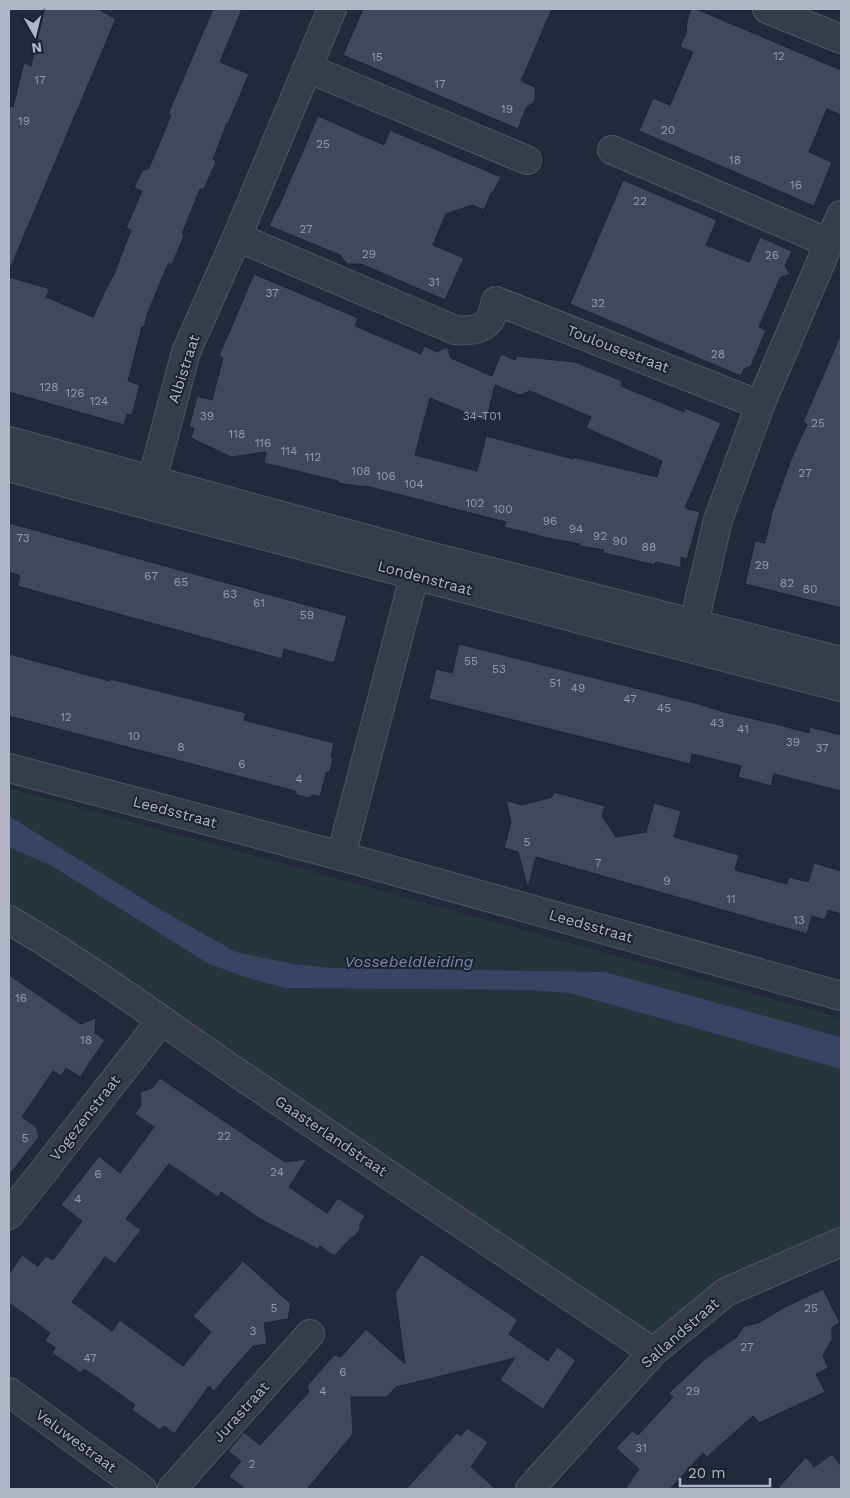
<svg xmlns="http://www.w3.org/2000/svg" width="850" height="1498" font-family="'Work Sans',sans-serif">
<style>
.green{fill:#25353b}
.water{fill:#384463}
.building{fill:#42485c;stroke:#1e2331;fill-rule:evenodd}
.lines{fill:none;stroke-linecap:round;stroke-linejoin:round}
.minor-casing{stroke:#515665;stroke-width:30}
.minor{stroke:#363c4a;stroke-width:28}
.labels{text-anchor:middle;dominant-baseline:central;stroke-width:4;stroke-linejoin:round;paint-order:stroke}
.number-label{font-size:12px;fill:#959aac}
.street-label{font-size:15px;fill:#b1b6c6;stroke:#1c212f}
.water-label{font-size:16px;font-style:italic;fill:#7a88ad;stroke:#1c212f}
</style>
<rect width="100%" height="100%" fill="#23293a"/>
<g class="green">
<polygon points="9,788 841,1018 841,1037 605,972 331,968 294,964 236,952 156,907 9,816"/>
<polygon points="9,846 17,851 52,866 209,964 251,979 286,988 526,990 570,993 841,1069 841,1234 654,1341 9,906"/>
</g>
<polygon class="water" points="9,816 156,907 236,952 294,964 331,968 605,972 841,1037 841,1069 570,993 526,990 286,988 251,979 209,964 52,866 17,851 9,846"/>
<g class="building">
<polygon points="44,9 98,9 116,19 9,271 9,106 13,107 24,63 31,66"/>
<polygon points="213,9 242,9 220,62 249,74 228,124 227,123 213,159 216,162 204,189 200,189 182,234 184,236 172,264 168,264 148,312 144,327 142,327 128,381 140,385 132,415 127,414 124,425 9,392 9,277 50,289 46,297 93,317 104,293 112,277 113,277 131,230 126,228 142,191 134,188 142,171 149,168 171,115 168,114"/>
<polygon points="363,9 552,9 521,81 535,87 535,101 526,108 518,129 343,55"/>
<polygon points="691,9 696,9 841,70 841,115 827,109 809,152 832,162 814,206 639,131 653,98 670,105 693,52 680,47 686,33 687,21"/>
<polygon points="318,116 384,145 390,130 501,177 494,191 491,193 484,210 472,205 446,214 433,245 464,258 445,300 361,264 347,264 340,255 269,226 276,210 278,208"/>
<polygon points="623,180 717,220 706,245 749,262 760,237 792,251 785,266 790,274 780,278 759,327 766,330 751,366 744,369 741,376 570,304"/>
<path d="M 254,274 L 358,318 L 355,326 L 421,354 L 424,346 L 437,352 L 447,347 L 451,358 L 492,376 L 501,354 L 515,360 L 517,356 L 575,362 L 622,381 L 621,386 L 684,412 L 685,408 L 721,423 L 685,508 L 700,512 L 687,559 L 681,557 L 681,568 L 656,562 L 655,565 L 604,553 L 604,550 L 579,546 L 580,544 L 552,539 L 504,527 L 506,522 L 451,508 L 366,486 L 364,487 L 338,483 L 338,481 L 264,463 L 266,452 L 231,457 L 191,438 L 194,428 L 189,427 L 197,396 L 212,400 L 223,358 L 219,356 ZM 495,385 L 520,395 L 530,391 L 591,417 L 586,428 L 662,461 L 657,477 L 573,457 L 573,459 L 486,436 L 477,471 L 415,455 L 430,398 L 486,421 Z"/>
<polygon points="841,334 841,608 745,584 755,541 765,543 772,512 790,462 807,424 803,422"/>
<polygon points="9,523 347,616 334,663 284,649 282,659 17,586 20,576 9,572"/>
<polygon points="459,644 695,703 728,713 776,724 809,733 810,727 841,735 841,791 774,774 771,786 738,777 741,766 717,760 692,754 690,764 429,699 436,669 452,673"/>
<polygon points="9,654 110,681 110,679 246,713 244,720 334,743 331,756 333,759 330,771 326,773 320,797 312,795 309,798 297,795 295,791 9,716"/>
<polygon points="554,792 605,806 602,816 616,837 646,832 654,803 681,811 674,837 739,855 735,870 787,884 789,877 808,882 814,863 841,871 841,914 828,910 825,920 812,916 807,934 536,857 528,888 518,852 504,848 511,822 506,800 522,805 552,797"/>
<polygon points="9,975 81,1024 96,1018 95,1033 105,1040 80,1077 66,1068 61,1076 53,1071 22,1117 36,1127 39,1137 9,1175"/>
<polygon points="160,1078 285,1162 307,1159 289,1187 327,1213 338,1198 365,1216 360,1224 360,1229 355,1236 351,1238 334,1256 320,1246 318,1249 260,1219 221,1192 218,1197 169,1164 126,1219 141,1230 115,1264 105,1257 72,1302 112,1331 120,1320 183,1366 211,1332 193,1316 243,1261 291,1304 288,1319 264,1323 267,1344 253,1346 214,1391 209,1386 174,1434 164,1426 160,1430 132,1410 135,1405 95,1376 84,1369 81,1373 52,1353 55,1348 45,1340 50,1333 9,1303 9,1274 22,1255 38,1266 46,1256 53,1260 82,1221 61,1205 99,1156 120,1173 154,1127 135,1114 141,1105 140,1092 152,1088"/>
<polygon points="421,1254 518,1320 509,1334 548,1361 557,1347 576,1360 543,1409 500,1380 515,1358 396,1387 387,1397 351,1397 353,1434 307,1489 245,1489 229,1476 241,1461 228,1451 244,1432 260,1445 309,1392 307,1386 334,1355 341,1357 366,1329 405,1364 395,1293"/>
<polygon points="823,1289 840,1323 832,1327 832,1340 823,1355 828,1368 816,1374 825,1392 759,1423 753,1416 707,1457 703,1453 670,1489 625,1489 639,1469 616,1448 632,1431 638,1435 673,1397 669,1393 705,1359 737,1337 744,1326 758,1323 785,1307"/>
<polygon points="467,1428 488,1442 471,1467 496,1489 406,1489 457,1433 461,1436"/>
<polygon points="832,1454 841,1466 841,1489 777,1489 806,1457 814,1467"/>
</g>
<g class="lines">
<defs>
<g id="minor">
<polyline points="767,9 841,39"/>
<polyline points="307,68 527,160"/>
<polyline points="612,150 829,243"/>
<path d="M 237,237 L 455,330 C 466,331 481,331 489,321 C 493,316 494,307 496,301 L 760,405"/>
<polyline points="9,441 421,554 841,661"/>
<path d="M 9,467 C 143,505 279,539 414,575 C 557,613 698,651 841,687"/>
<polyline points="147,499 186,352 237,237 332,9"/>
<polyline points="690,640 718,520 760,405 841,215"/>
<polyline points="9,768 341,856 841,996"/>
<polyline points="341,856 419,558"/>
<path d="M 9,920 C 88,966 163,1022 239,1074 C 377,1167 514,1260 653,1352"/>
<polyline points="9,1215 161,1021"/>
<polyline points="9,1392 142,1489"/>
<polyline points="172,1489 310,1334"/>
<polyline points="530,1489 653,1352 726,1292 841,1242"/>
</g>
</defs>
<use href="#minor" class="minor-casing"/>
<use href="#minor" class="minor"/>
</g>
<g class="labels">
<g class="number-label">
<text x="779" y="56">12</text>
<text x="377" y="57">15</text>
<text x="40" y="80">17</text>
<text x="440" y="84">17</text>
<text x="507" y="109">19</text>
<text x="24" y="121">19</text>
<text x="668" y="130">20</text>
<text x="323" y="144">25</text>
<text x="735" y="160">18</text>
<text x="796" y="185">16</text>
<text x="640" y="201">22</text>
<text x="306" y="229">27</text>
<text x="369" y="254">29</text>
<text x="772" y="255">26</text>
<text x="434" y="282">31</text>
<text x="272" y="293">37</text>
<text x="598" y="303">32</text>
<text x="718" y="354">28</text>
<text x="49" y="387">128</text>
<text x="75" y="393">126</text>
<text x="99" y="401">124</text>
<text x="207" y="416">39</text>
<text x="482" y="416">34-T01</text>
<text x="818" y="423">25</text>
<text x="237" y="434">118</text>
<text x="263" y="443">116</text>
<text x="289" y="451">114</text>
<text x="313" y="457">112</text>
<text x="361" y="471">108</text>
<text x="805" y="473">27</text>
<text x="386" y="476">106</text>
<text x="414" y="484">104</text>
<text x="475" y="503">102</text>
<text x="503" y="509">100</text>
<text x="550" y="521">96</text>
<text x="576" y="529">94</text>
<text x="600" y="536">92</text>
<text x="23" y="538">73</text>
<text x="620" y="541">90</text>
<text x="649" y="547">88</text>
<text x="762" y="565">29</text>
<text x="151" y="576">67</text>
<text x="181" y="582">65</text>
<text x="787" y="583">82</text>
<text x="810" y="589">80</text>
<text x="230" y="594">63</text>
<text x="259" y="603">61</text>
<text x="307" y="615">59</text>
<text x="471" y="661">55</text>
<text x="499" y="669">53</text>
<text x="555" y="683">51</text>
<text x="578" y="688">49</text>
<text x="630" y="699">47</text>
<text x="664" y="708">45</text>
<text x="66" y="717">12</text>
<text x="717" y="723">43</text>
<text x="743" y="729">41</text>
<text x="134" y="736">10</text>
<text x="793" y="742">39</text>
<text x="181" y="747">8</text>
<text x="822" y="748">37</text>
<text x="242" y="764">6</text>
<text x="299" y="779">4</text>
<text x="527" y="842">5</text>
<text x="598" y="863">7</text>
<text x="667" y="881">9</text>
<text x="731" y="899">11</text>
<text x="799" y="920">13</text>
<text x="21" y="998">16</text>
<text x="86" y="1040">18</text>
<text x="224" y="1136">22</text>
<text x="25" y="1138">5</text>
<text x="277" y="1172">24</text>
<text x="98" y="1174">6</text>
<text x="78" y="1199">4</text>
<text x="274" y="1308">5</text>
<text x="811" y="1308">25</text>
<text x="253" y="1331">3</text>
<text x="747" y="1347">27</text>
<text x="90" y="1358">47</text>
<text x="343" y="1372">6</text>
<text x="323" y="1391">4</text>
<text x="693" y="1391">29</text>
<text x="641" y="1448">31</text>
<text x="252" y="1464">2</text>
</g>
<g class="street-label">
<text transform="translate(618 349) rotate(21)">Toulousestraat</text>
<text transform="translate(184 369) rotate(-72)">Albistraat</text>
<text transform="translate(425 578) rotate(15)">Londenstraat</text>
<text transform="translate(175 812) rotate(15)">Leedsstraat</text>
<text transform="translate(591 926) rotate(16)">Leedsstraat</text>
<text transform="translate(85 1118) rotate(-52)">Vogezenstraat</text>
<text transform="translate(331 1136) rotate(34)">Gaasterlandstraat</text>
<text transform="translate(680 1333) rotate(-41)">Sallandstraat</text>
<text transform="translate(241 1412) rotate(-48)">Jurastraat</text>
<text transform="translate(76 1441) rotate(36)">Veluwestraat</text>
</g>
<g class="water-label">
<text x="409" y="961">Vossebeldleiding</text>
</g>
</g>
<rect width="850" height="1498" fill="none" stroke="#b1b6c6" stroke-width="20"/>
<g transform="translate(35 35) rotate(172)" stroke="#1c212f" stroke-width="4" paint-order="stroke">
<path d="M0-4L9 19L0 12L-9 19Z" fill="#b1b6c6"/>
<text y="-8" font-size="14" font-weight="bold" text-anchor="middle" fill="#b1b6c6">N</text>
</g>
<path d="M680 1478v8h90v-8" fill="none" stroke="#b1b6c6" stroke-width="2.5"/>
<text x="688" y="1478" font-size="15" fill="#b1b6c6" stroke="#1c212f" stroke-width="4" paint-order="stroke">20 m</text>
</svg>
